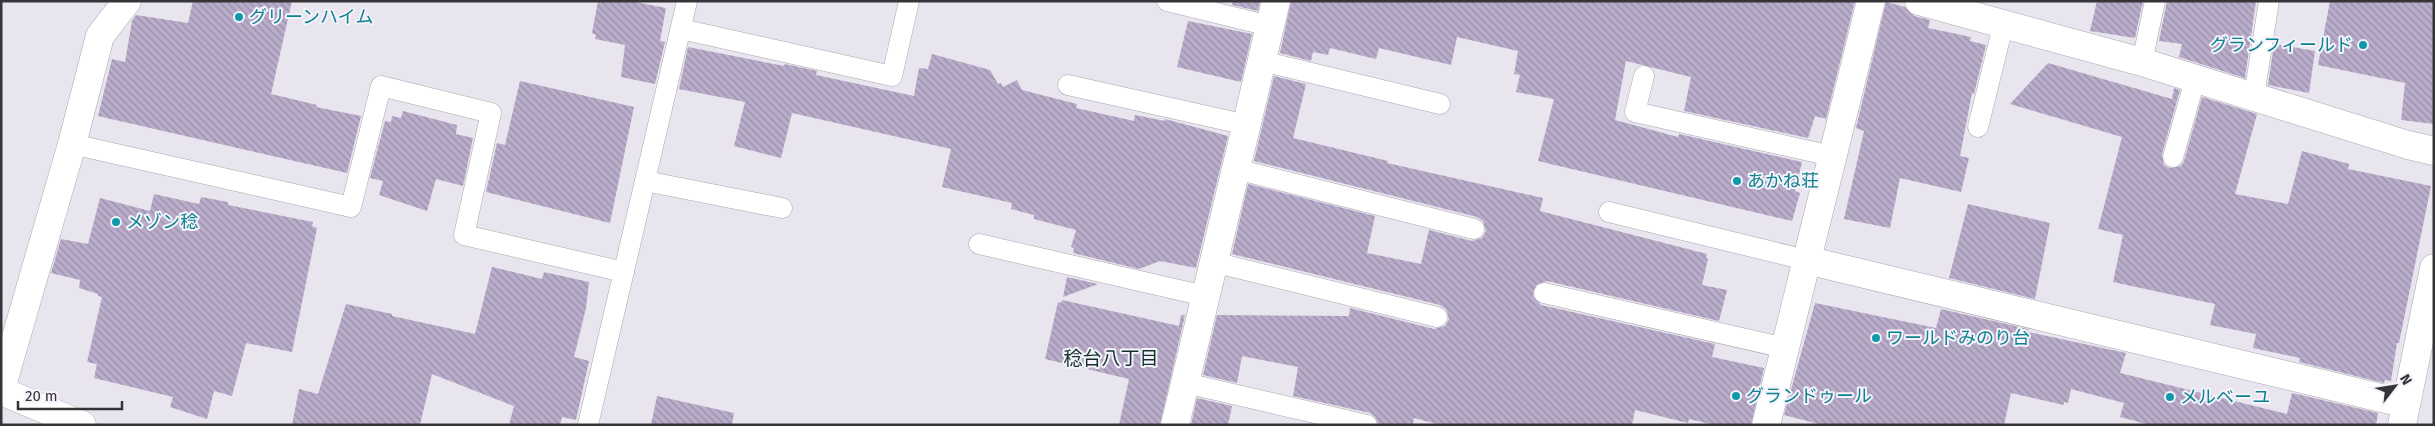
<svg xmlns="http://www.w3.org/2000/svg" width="2435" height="426" font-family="'Fira Sans','Noto Sans JP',sans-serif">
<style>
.building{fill:url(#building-back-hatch)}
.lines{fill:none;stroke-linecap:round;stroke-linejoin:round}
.service-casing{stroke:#aaa6ae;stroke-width:21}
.minor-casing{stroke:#aaa6ae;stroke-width:29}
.secondary-casing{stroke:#aaa6ae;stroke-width:29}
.service{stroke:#fff;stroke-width:20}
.minor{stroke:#fff;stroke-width:28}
.secondary{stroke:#fff;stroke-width:28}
.culture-dot{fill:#0f9aa8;stroke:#f6f2fb;stroke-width:2}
.labels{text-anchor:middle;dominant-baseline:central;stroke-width:4;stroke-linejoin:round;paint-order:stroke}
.culture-label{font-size:18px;fill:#0d838f;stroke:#f6f2fb;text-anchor:start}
.neighbourhood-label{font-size:19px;fill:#11332e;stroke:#f6f2fb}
</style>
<defs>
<pattern id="building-back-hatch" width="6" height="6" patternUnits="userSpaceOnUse" patternTransform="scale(1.25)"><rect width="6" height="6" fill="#baadcb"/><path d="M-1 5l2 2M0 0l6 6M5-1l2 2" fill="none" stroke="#988ea6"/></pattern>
</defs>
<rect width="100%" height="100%" fill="#e8e5ee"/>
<g class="building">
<polygon points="193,1 292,1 271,94 317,105 316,107 361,116 347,173 98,116 112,59 125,62 132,21 136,15 188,23"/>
<polygon points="598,1 630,1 666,8 660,41 665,42 655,84 621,77 625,45 595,39 596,35 592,33"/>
<polygon points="1233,1 1260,1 1258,11 1232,5"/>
<polygon points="1291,1 1855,1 1826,119 1815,116 1808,138 1684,111 1691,77 1626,61 1615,120 1678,137 1679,134 1802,162 1795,191 1800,193 1792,221 1538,161 1554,99 1516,92 1520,75 1514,74 1518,51 1457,37 1451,65 1379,48 1376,59 1330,48 1328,55 1313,52 1311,61 1280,53"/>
<polygon points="2097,1 2143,1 2135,38 2090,31"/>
<polygon points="2167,1 2256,1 2245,78 2179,57 2182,44 2159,41"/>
<polygon points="2330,1 2434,1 2434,124 2401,120 2405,83 2318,65"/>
<polygon points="1886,2 1905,7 1914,16 1930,20 1928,28 1971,37 1970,41 1986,45 1974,94 1972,93 1960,156 1969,158 1961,192 1900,178 1890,228 1844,219 1864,131 1856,128"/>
<polygon points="1188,21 1252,34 1241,82 1177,67"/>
<polygon points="2274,44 2315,51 2309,93 2268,85"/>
<polygon points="688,47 784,66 785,64 817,71 816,75 914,96 919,68 928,69 932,54 990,70 998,84 1001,83 1003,87 1017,80 1022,90 1077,104 1076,108 1134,121 1135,115 1165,121 1165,119 1228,136 1196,268 1160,261 1139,269 1073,253 1074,248 1071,247 1076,230 1034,219 1034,215 1011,209 1012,203 942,187 951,149 792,113 781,158 734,146 745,102 679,89"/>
<polygon points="2048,63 2172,99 2174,88 2180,90 2162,154 2164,165 2170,168 2181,166 2184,161 2202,97 2257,114 2235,194 2288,204 2302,151 2349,164 2348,169 2431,186 2399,343 2397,343 2391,381 2385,380 2384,383 2299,362 2300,358 2253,348 2256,334 2210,325 2215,304 2113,282 2123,235 2098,229 2122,137 2010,104"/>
<polygon points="1274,76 1306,84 1293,138 1388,161 1387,163 1543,198 1540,211 1707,254 1706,258 1708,259 1702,285 1727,290 1719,321 1547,281 1536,285 1533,296 1541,305 1715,344 1712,357 1764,368 1751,425 1715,425 1689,419 1688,423 1635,410 1632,425 1441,425 1414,418 1413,425 1379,425 1375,417 1370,413 1293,396 1298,367 1242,356 1237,383 1203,375 1217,315 1349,316 1350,308 1434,329 1445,326 1449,319 1446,309 1440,305 1232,254 1248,184 1375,216 1367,253 1421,264 1429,230 1472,241 1482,238 1486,231 1483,221 1477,217 1254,161"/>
<polygon points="520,81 634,107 610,223 486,192 497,143 505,145"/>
<polygon points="403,111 457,125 456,134 473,138 463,186 436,179 427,211 379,195 383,181 370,178 385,121 391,122 392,116 401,118"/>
<polygon points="154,194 199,204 201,197 228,202 228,205 313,222 312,226 317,228 292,352 246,343 232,396 214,391 207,419 170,407 173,397 94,378 97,364 87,362 102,297 98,296 98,294 79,288 80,280 51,273 61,239 88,244 100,198 150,211"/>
<polygon points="1968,204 2050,223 2035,299 1949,278"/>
<polygon points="492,267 542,279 544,272 589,282 586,308 574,357 589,361 576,420 562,417 560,425 509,425 514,406 432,374 420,425 292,425 299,389 318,394 346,304 392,314 392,316 475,334"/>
<polygon points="1067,277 1098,284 1063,297"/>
<polygon points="1062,300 1179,326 1181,315 1185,315 1160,425 1119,425 1129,379 1045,359 1058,302 1061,303"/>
<polygon points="1815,303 1936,328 1941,309 2028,329 2028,332 2126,353 2120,373 2287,414 2292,393 2378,413 2376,425 2150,425 2120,417 2124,403 2071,389 2068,403 2064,402 2064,405 2011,393 2004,425 1823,425 1784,415"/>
<polygon points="657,396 734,413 732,425 651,425"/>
<polygon points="1197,398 1232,406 1228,425 1191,425"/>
</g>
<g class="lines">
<defs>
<g id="service">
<polyline points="1167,1 1270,26"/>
<polyline points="681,29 892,76 909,1"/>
<polyline points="1262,61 1440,104"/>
<polyline points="2142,62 2155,1"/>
<polyline points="1644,76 1635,112 1832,156"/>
<polyline points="1068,85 1247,125"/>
<polyline points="2254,96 2269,1"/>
<polyline points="1978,127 2003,26"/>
<polyline points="72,144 351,207 381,86 491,113 464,235 624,272"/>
<polyline points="2173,157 2195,80"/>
<polyline points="1236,169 1474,229"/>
<polyline points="645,181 782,208"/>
<polyline points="1609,212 1806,260"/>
<polyline points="979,244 1205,296"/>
<polyline points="1213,262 1437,317"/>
<polyline points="1544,293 1785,348"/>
<polyline points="1185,383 1367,425"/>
<polyline points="588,425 687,1"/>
</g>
<g id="minor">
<polyline points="1919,1 2142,62 2408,145 2434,151"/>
<polyline points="1806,260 2406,404"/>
<polyline points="1,389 72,144 100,36 127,1"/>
<polyline points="1175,425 1276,1"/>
<polyline points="1766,425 1871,1"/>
<polyline points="2402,425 2434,268"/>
</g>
<polyline id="secondary" points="1,391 82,425"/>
</defs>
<use href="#service" class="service-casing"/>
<use href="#minor" class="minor-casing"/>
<use href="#secondary" class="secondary-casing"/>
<use href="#service" class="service"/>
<use href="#minor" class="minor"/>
<use href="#secondary" class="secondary"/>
</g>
<g class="culture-dot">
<circle cx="239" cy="17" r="5"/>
<circle cx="2363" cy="45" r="5"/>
<circle cx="1737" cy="181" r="5"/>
<circle cx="116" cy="222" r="5"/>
<circle cx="1876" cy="338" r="5"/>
<circle cx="1736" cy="396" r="5"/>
<circle cx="2170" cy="397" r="5"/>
</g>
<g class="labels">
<g class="culture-label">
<text x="249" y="17">グリーンハイム</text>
<text x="2353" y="45" text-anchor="end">グランフィールド</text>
<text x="1747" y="181">あかね荘</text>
<text x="126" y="222">メゾン稔</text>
<text x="1886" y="338">ワールドみのり台</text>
<text x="1746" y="396">グランドゥール</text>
<text x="2180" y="397">メルベーユ</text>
</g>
<g class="neighbourhood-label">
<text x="1111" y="358">稔台八丁目</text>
</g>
</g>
<rect width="2435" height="426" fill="none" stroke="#363438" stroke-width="5"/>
<g transform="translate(2395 386) rotate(59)" stroke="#f6f2fb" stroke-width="4" paint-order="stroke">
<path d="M0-4L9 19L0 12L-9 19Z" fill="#363438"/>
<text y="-8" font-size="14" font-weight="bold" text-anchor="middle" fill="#363438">N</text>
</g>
<path d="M18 401v8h104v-8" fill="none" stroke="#363438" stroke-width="2.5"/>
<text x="25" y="401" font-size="15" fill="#363438" stroke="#f6f2fb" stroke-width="4" paint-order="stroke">20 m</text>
</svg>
